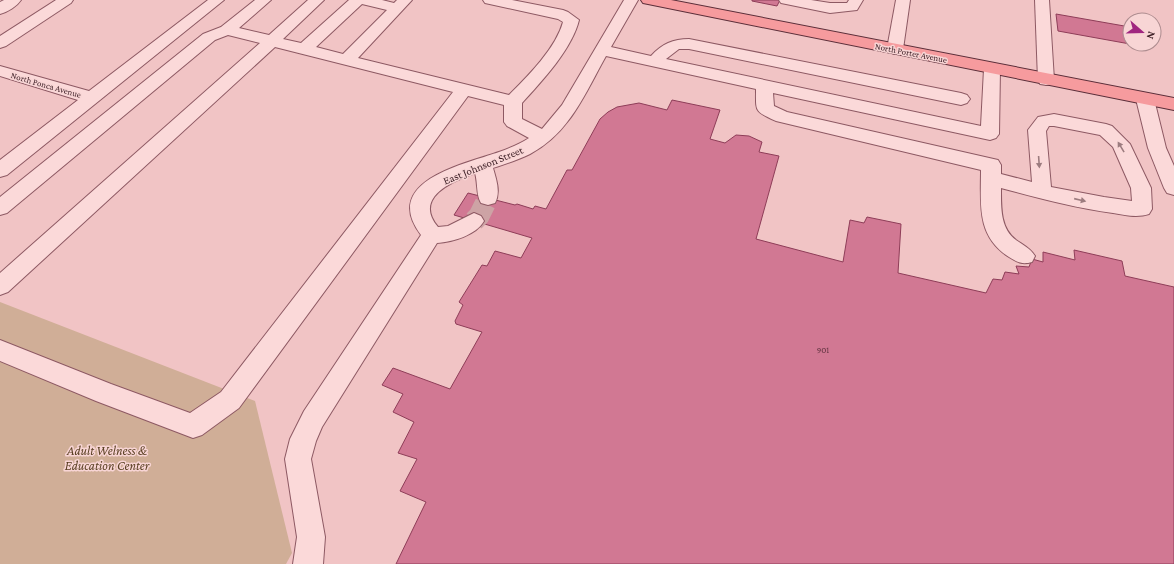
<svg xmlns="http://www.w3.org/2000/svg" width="1174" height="564" font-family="'Crimson Pro',serif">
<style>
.green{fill:#d0ae97}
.building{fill:#d17893;stroke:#8e3d58}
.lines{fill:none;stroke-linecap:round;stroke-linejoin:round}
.minor-tunnel{stroke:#cda3a5;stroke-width:21;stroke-dasharray:21 10;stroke-linecap:butt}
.minor-casing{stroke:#8d5963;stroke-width:2}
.major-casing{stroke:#5b2e39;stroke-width:2}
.minor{fill:#fbd9d9;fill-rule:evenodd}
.major{fill:#f69b9e;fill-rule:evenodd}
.oneway{fill:#9c7c7f}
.labels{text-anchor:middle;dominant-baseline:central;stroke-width:3;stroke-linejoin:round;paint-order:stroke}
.far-street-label{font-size:9px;fill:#3c1e25;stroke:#f8d5d5}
.number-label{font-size:9px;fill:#613440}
.street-label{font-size:11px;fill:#3c1e25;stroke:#f8d5d5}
.near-park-label{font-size:13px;font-style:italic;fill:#5a4023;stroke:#f8d5d5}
</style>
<rect width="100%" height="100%" fill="#f1c4c5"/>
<polygon class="green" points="0,302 255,401 292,553 286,564 0,564"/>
<g class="building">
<polygon points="752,0 780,0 777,6 752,1"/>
<polygon points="1056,14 1130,27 1130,44 1058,31"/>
<polygon points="672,100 720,110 710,139 725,143 736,135 749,136 762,142 759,152 779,156 756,239 843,262 850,220 864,223 867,217 901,224 898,273 986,293 993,279 1002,280 1005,272 1019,274 1016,266 1029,267 1032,259 1043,262 1043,252 1075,260 1074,250 1122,261 1125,276 1174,287 1174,564 396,564 426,502 400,491 417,459 398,453 414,422 393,412 403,394 382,385 393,368 450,389 482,332 456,324 455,321 463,305 459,302 482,265 487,266 495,251 521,258 532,238 454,215 468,193 515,205 517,204 533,209 535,206 546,209 567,170 572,170 600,119 608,112 617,107 639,103 667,110"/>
</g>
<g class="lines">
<polyline class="minor-tunnel" points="474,221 479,216 488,198"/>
<defs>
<g id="minor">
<path d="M 4,0 L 21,0 C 17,6 8,12 0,14 L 0,2 Z"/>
<polygon points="56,0 73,0 71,3 6,46 0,48 0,36"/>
<polygon points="208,0 224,0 7,175 0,177 0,160 78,100 0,76 0,66 89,91"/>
<path d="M 255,0 L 271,0 L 239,28 L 269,35 L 308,0 L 324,0 L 283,39 L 301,43 L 349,0 L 382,0 L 394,3 L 397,0 L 412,0 L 358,58 L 509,95 C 528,76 556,48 563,22 L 558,19 L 485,3 L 483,0 L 512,0 L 563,10 L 568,12 L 579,20 C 572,49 542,81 522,103 L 522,119 L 542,129 L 562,105 L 624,0 L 638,0 L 611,47 L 651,56 C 662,44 673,39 689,39 L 961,93 L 967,95 L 970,99 L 967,103 L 961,105 L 689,49 L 679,49 L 666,59 L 981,126 L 984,69 L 986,65 L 992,64 L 998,65 L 1000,69 L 999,134 L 996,138 L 990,140 L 773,93 L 774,106 L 787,112 L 998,160 L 1001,165 L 1001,174 L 1032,182 L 1028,130 L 1038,117 L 1054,114 L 1106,124 L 1112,126 L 1130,144 L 1151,188 L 1152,209 L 1149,214 C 1137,218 1125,215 1113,213 C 1075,208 1038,198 1001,188 C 1001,207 1000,228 1016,240 C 1023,245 1030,248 1035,256 L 1032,262 C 1022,265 1017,262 1009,257 C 976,236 981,204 981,170 L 776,121 C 754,111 756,112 756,89 L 606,56 C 585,93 570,133 530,154 C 518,160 505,164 493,168 C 496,179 501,192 495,203 L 488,205 L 481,203 C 476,195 478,183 475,173 C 452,181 413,198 438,227 L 448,226 L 474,213 L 481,216 L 484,221 C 476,235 453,242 437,243 L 322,427 L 316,441 L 311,459 L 325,537 L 323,564 L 293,564 L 297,537 L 285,459 L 290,439 L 304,411 L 421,235 C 380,181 465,164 499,152 C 510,148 520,144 529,138 L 507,126 L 504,122 L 504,105 L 468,96 L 239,408 L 202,435 L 193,438 L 96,401 L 0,361 L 0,340 L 111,384 L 190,413 L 221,392 L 453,92 L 275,47 L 8,292 L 0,295 L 0,273 L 260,43 L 228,35 L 215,40 L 7,213 L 0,215 L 0,197 L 203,34 L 221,27 ZM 362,4 L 387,10 L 343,54 L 316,47 ZM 1049,126 L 1054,126 L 1100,135 L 1113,147 L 1131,188 L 1132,201 L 1104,197 L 1051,187 L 1046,131 Z"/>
<polygon points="779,0 811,0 830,3 847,3 849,0 863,0 857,10 830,13 786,4 781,3"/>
<polygon points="896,0 910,0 903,49 901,52 895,54 889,52 887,49"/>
<polygon points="1035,0 1049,0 1054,80 1052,84 1046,85 1040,84 1038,80"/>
<polygon points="1145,93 1151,95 1154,99 1166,148 1174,166 1174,195 1167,193 1164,188 1148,148 1136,99 1139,95"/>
</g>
<polygon id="major" points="641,0 671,0 1174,98 1174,110 648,4 643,3"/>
</defs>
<use href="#minor" class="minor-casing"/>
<use href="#major" class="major-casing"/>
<use href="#minor" class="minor"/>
<use href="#major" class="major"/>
</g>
<defs><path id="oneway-solid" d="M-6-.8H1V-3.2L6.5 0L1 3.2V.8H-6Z"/></defs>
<g class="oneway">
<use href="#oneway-solid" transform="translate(1121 147) rotate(-121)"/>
<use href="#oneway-solid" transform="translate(1039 162) rotate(86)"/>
<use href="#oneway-solid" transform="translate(1080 200) rotate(13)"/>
</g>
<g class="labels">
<g class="far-street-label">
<text transform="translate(911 53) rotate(11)">North Porter Avenue</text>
<text transform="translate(46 85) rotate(16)">North Ponca Avenue</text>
</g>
<g class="number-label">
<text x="823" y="350">901</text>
</g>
<g class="street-label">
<text transform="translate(483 165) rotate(-22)">East Johnson Street</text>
</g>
<g class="near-park-label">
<text x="107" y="450">Adult Welness &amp;<tspan x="107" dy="15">Education Center</tspan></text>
</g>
</g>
<g transform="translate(1142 32) rotate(110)"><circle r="19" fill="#f8d5d5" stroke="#ad8c8f"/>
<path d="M0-3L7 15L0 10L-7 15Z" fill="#a0257f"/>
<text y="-6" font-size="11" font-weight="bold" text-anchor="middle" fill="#3c1e25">N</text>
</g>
</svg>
